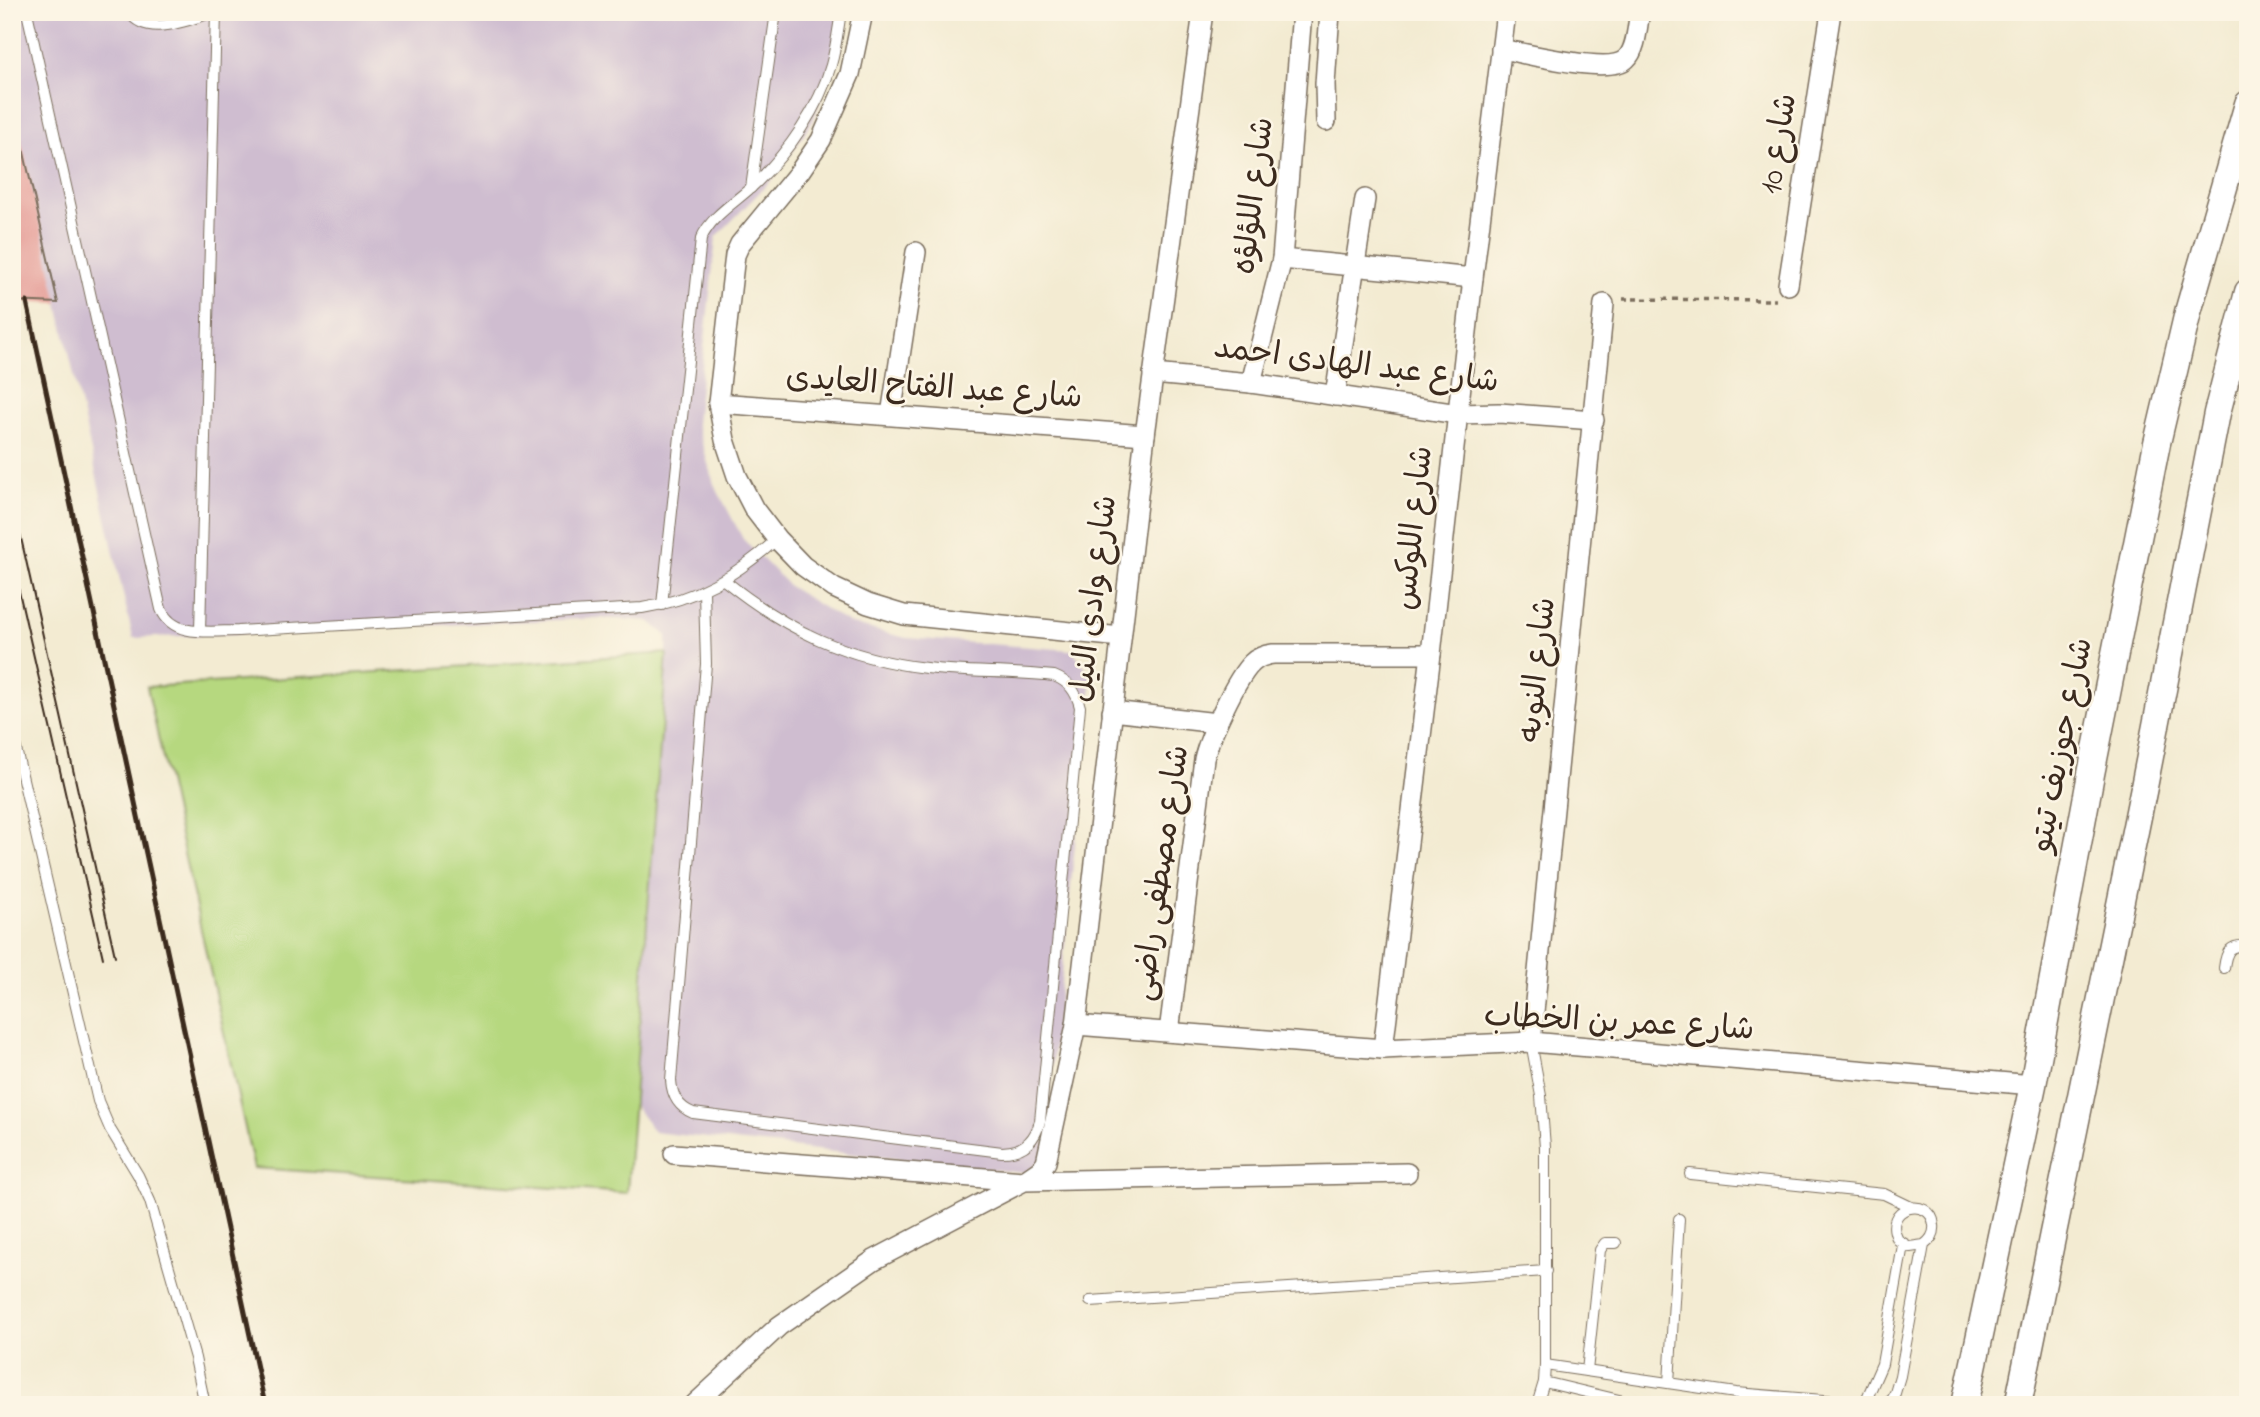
<svg xmlns="http://www.w3.org/2000/svg" width="2260" height="1417" font-family="'Indie Flower','Playpen Sans Arabic',sans-serif">
<style>
.industrial{fill:#cfbdd0}
.green{fill:#b6d87f;stroke:#78814e;stroke-width:2}
.building{fill:#e2908c}
.lines{fill:none;stroke-linecap:round;stroke-linejoin:round}
.lane-casing{stroke:#7b6e5d;stroke-width:12}
.street-casing{stroke:#7b6e5d;stroke-width:22}
.secondary-casing{stroke:#7b6e5d;stroke-width:29}
.path{stroke:#7b6e5d;stroke-width:3.5;stroke-dasharray:5 5;stroke-linecap:butt}
.lane{stroke:#fff;stroke-width:10}
.street{stroke:#fff;stroke-width:19}
.secondary{stroke:#fff;stroke-width:26}
.tram{stroke:#3b2a1e;stroke-width:2}
.rail{stroke:#3b2a1e;stroke-width:5}
.labels{text-anchor:middle;dominant-baseline:central;stroke-width:5;stroke-linejoin:round;paint-order:stroke}
.street-label{font-size:32px;fill:#3b2a1e;stroke:#fcf5e5}
</style>
<rect width="100%" height="100%" fill="#fcf5e5"/>
<filter id="ink" filterUnits="userSpaceOnUse"><feTurbulence type="fractalNoise" baseFrequency=".0143" numOctaves="2"/><feDisplacementMap in="SourceGraphic" scale="14" xChannelSelector="R" yChannelSelector="G"/><feConvolveMatrix kernelMatrix="1 2 1 2 8 2 1 2 1" color-interpolation-filters="sRGB"/></filter>
<filter id="wash" filterUnits="userSpaceOnUse"><feTurbulence type="fractalNoise" baseFrequency=".00686" numOctaves="4" result="noise"/><feDisplacementMap in="SourceGraphic" scale="28" xChannelSelector="R" yChannelSelector="G"/><feGaussianBlur stdDeviation="1.57" result="paint"/><feColorMatrix in="noise" values="0 0 0 0 0 0 0 0 0 0 0 0 0 0 0 0 0 1.4 0 .05"/><feComposite in="paint" operator="in"/></filter>
<g filter="url(#wash)">
<rect width="100%" height="100%" fill="#f3ebd2"/>
<polygon class="industrial" points="12,12 842,12 835,59 813,121 779,172 716,237 696,423 714,484 743,539 790,587 850,624 906,638 1071,650 1092,675 1043,1161 1024,1173 654,1132 633,1104 667,653 667,636 649,621 602,618 133,638 12,99"/>
<polygon class="green" points="667,653 627,1193 254,1168 147,687"/>
<g id="blocks">
<polygon class="building" points="12,104 13,104 58,303 12,301"/>
</g>
</g>
<g filter="url(#ink)">
<use href="#blocks" fill-opacity="0" stroke="#7b6e5d" stroke-width="2"/>
<g class="lines">
<defs>
<g id="lane">
<path d="M 27,12 L 161,609 C 173,638 210,631 238,631 L 642,608 C 696,600 737,575 777,539"/>
<path d="M 129,12 C 148,39 189,19 214,12"/>
<polyline points="751,188 776,12"/>
<path d="M 704,591 L 706,664 L 671,1080 C 672,1096 678,1107 693,1113 L 1002,1152 C 1023,1152 1035,1141 1040,1121 L 1080,707 C 1076,691 1069,682 1054,676 C 1012,671 969,673 926,668 C 847,659 786,630 724,580"/>
<path d="M 662,605 L 701,239 C 712,214 738,201 757,182 C 789,151 819,108 831,65 C 836,48 838,30 841,12"/>
<polyline points="200,631 216,12"/>
<polyline points="12,732 98,1101 110,1129 138,1175 150,1201 195,1358 205,1405"/>
<path d="M 2224,968 C 2226,951 2230,944 2248,946"/>
<polyline points="1531,1042 1541,1096 1545,1147 1545,1365 1544,1382 1537,1405"/>
<polyline points="1690,1174 1884,1194 1911,1207"/>
<polyline points="1090,1301 1546,1271"/>
<polyline points="1545,1365 1736,1393 1849,1402 1856,1405"/>
<polyline points="1587,1371 1600,1250 1605,1243 1616,1243"/>
<polyline points="1544,1382 1640,1405"/>
<polyline points="1669,1383 1679,1219"/>
<polyline points="1864,1405 1882,1364 1903,1245"/>
<path d="M 1888,1405 L 1895,1393 L 1900,1376 L 1924,1245 C 1931,1240 1935,1233 1934,1225 C 1931,1195 1880,1206 1898,1240 L 1910,1247 L 1924,1245"/>
</g>
<g id="street">
<polyline points="863,12 850,74 821,140 800,171 740,244 735,255 718,403 725,440 737,476 754,509 777,539 803,566 834,588 868,604 904,615 1121,637"/>
<path d="M 1501,49 C 1524,53 1609,75 1626,59 C 1637,49 1637,26 1640,12"/>
<polyline points="1326,121 1325,84 1330,12"/>
<polyline points="1282,259 1473,278"/>
<polyline points="1788,285 1831,12"/>
<polyline points="1153,374 1251,383 1458,414 1499,413 1594,420"/>
<polyline points="1251,383 1282,259 1302,12"/>
<polyline points="1335,396 1365,199"/>
<polyline points="718,403 1145,435"/>
<polyline points="891,415 916,252"/>
<polyline points="1112,711 1217,723"/>
<polyline points="1076,1025 1383,1049 1531,1042 2033,1085"/>
<path d="M 1169,1032 L 1204,759 C 1209,737 1237,677 1252,663 C 1258,657 1265,655 1273,654 L 1431,654"/>
<polyline points="1531,1042 1604,304"/>
<polyline points="1383,1049 1431,654 1473,278 1506,12"/>
<polyline points="674,1154 1024,1181 1040,1170 1046,1162 1076,1025 1145,435 1203,12"/>
<polyline points="694,1405 779,1326 874,1260 1024,1181 1407,1173"/>
</g>
<g id="secondary">
<polyline points="1965,1405 2033,1085 2091,774 2157,443 2188,312 2248,104"/>
<polyline points="2018,1405 2144,787 2217,413 2248,292"/>
</g>
</defs>
<use href="#lane" class="lane-casing"/>
<use href="#street" class="street-casing"/>
<use href="#secondary" class="secondary-casing"/>
<polyline class="path" points="1623,299 1776,300"/>
<use href="#lane" class="lane"/>
<use href="#street" class="street"/>
<use href="#secondary" class="secondary"/>
<g class="tram">
<polyline points="12,498 115,956"/>
<polyline points="12,561 103,958"/>
</g>
<polyline class="rail" points="27,302 265,1405"/>
</g>
</g>
<g class="labels">
<g class="street-label">
<text transform="translate(1780 144) rotate(-81)">شارع 10</text>
<text transform="translate(1255 196) rotate(-83)">شارع اللؤلؤه</text>
<text transform="translate(1356 366) rotate(7)">شارع عبد الهادى احمد</text>
<text transform="translate(934 389) rotate(4)">شارع عبد الفتاح العايدى</text>
<text transform="translate(1415 528) rotate(-84)">شارع اللوكس</text>
<text transform="translate(1095 599) rotate(-83)">شارع وادى النيل</text>
<text transform="translate(1539 670) rotate(-84)">شارع النوبه</text>
<text transform="translate(2063 745) rotate(-79)">شارع جوزيف تيتو</text>
<text transform="translate(1162 873) rotate(-82)">شارع مصطفى راضى</text>
<text transform="translate(1619 1024) rotate(3)">شارع عمر بن الخطاب</text>
</g>
</g>
<rect width="2260" height="1417" fill="none" stroke="#fcf5e5" stroke-width="42"/>
</svg>
